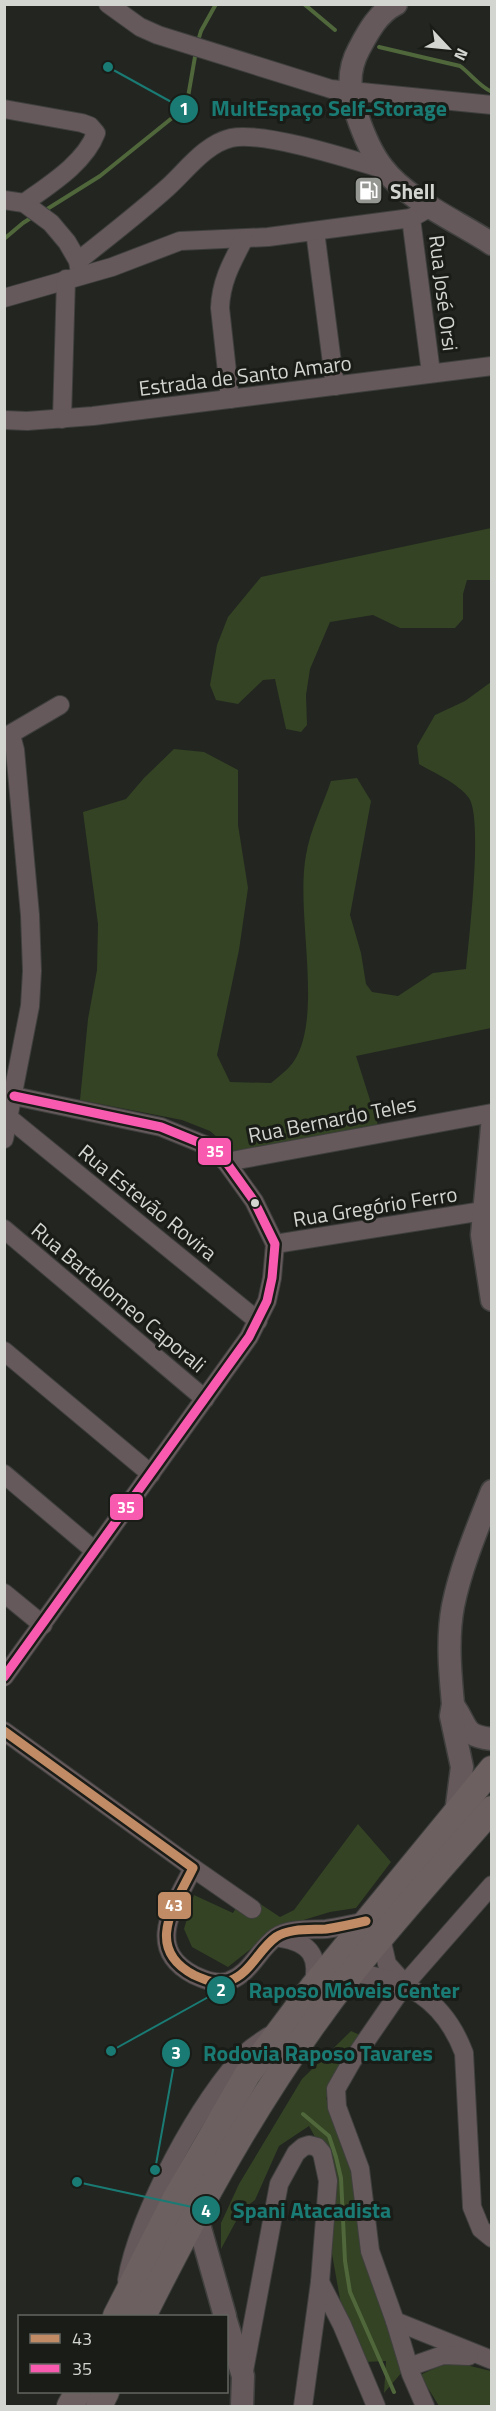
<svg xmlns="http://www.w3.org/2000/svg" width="496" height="2411" font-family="'Titillium Web',sans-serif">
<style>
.green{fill:#334323}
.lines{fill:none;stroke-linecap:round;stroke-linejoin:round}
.stream{stroke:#4f673a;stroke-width:4}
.minor-casing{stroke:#3f403e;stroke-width:20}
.major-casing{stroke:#3f403e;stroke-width:25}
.highway-casing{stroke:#3f403e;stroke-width:28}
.minor{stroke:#66595b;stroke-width:18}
.major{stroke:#66595b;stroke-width:22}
.highway{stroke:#6c6061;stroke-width:26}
.bus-1-casing{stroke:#191c17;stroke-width:14}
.bus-2-casing{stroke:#191c17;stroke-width:14}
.bus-1{stroke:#c18c65;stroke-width:9}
.bus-2{stroke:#f75aaf;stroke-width:9}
.bus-dot{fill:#d3d5d1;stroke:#191c17;stroke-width:2}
.labels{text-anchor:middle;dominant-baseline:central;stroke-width:6;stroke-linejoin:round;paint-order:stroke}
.poi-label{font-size:21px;font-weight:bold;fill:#d3d5d1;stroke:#191c17;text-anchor:start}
.street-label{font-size:21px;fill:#d3d5d1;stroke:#191c17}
.leader{fill:none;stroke:#197b73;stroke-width:2}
.callout-dot{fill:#197b73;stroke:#191c17;stroke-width:2}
.mark-label{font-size:18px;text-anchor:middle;font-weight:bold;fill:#fff}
.callout-label{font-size:22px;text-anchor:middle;font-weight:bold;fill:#197b73;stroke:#191c17;stroke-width:6;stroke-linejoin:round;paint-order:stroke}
.line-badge{stroke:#191c17;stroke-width:2}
.badge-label{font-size:16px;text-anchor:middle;font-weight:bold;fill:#fff}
</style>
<rect width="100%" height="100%" fill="#232521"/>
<g class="green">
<polygon points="491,528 491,580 467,580 463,594 463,619 455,628 400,628 373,615 330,622 310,669 306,695 307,725 301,732 286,729 275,679 263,680 238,704 216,700 210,685 217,645 228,617 261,577"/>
<path d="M 491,682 L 491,1028 L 356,1056 L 378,1125 L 234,1152 L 210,1131 L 182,1120 L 80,1100 L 88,1019 L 97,970 L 98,924 L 83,812 L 126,799 L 144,778 L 174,749 L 204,752 L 238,770 L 238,825 L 248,888 L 239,950 L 217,1055 L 230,1082 L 271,1083 C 278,1077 289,1069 294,1061 C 324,1015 295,913 306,855 C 310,830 323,805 331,781 L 357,778 L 371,801 L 350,915 L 361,953 L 366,984 L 372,992 L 398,996 L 433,973 L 466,969 C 469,938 483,819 469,798 C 458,783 434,773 419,764 L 417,746 L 435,715 L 465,701 Z"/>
<polygon points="358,1824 391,1862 356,1908 330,1912 277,1928 228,1967 192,1947 184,1929 194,1895 233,1913 244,1893 280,1917 294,1910"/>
<polygon points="351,2031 360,2035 326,2098 347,2150 361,2232 403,2371 384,2393 386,2361 365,2362 357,2350 340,2299 332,2254 334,2172 309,2126 279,2146 255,2200 242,2210 221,2249 221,2223 239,2184 302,2079"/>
<polygon points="462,2364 491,2371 490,2406 439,2406 420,2375 442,2365"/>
</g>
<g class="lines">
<g class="stream">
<polyline points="304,4 335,30"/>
<polyline points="198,41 201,31 216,4"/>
<path d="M 379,47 L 460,66 C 471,74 479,86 492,92"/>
<polyline points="44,211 100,176 182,110 188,97 196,51"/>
<polyline points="4,239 23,223 34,216"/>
<polyline points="303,2114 329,2136 336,2157 341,2178 345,2261 350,2292 394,2392"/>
</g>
<defs>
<g id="minor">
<polyline points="108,4 140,27 158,35 331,89 492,105"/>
<path d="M 4,109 L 82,123 L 90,126 L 96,133 C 85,163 49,185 24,203"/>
<polyline points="4,200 24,203 51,223 67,242 78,261 80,273"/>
<polyline points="411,218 431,373"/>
<polyline points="315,231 335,386"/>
<path d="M 78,261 C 108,237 138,214 167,188 C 186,171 205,144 231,138 C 263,131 350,159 383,169"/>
<polyline points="4,298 112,267 180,241 268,237 411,218 431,207"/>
<path d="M 230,399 L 220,308 C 221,281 232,262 244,239"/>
<polyline points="62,419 66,279"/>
<polyline points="4,420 27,421 93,416 492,366"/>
<polyline points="7,736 60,705"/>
<polyline points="4,737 11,735 15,750 30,915 32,971 30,1006 4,1139"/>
<polyline points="9,1118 258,1321"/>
<polyline points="226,1162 492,1113"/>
<polyline points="4,1229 205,1399"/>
<polyline points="275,1244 483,1211"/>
<polyline points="4,1351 151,1474"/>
<polyline points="4,1474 95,1551"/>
<polyline points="4,1593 43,1625"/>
<polyline points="4,1677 249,1337 267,1301 272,1278 275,1244 254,1201 226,1162 210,1147 161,1127 14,1096"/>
<path d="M 4,1731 L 193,1868 C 175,1905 143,1948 194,1975 C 205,1980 217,1985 229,1981 C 251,1973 258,1950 276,1937 C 289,1928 311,1930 326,1929 C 339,1927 353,1924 366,1921"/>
<polyline points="193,1868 252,1909"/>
<path d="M 281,1938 C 311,1943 320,1957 313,1987"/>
<polyline points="381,1938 387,1964 404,1983"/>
<path d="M 352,1973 C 407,1978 444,2000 464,2053 L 472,2207 L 481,2229 L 492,2238"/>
<path d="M 127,2280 C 137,2217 201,2096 247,2052 C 253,2046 262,2041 269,2036"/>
<polyline points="320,2282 342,2325 376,2406"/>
<polyline points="395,2321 492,2360"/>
<polyline points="409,2367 443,2355 469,2356"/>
<polyline points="243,2376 279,2184 296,2153 303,2147 309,2145 317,2147 322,2153 328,2181 320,2282 303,2406"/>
<polyline points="425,2406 411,2374 395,2321 370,2251 360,2169 337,2107 336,2089 352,2061 405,1984 492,1885"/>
</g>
<g id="major">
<path d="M 396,4 C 378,13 368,32 359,49 C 347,71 349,92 357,115 C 363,133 371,153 383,168 C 406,199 459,222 492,244"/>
<polyline points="492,1127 482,1235 492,1300"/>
<path d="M 455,1708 C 468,1727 463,1736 492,1739"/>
<path d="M 456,1813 L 462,1767 L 451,1716 L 453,1704 C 450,1672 447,1638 453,1606 C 461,1567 477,1529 492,1491"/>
<polyline points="196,2214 225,2316"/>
<polyline points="226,2321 243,2376 242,2406"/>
</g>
<g id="highway">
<polyline points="116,2316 176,2198 247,2075 313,1987 492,1769"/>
<path d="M 143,2316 C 203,2196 269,2077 353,1971 C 397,1916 445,1863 492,1809"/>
<polyline points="70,2406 78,2392"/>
<polyline points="99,2406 106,2392"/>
</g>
</defs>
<use href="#minor" class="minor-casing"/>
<use href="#major" class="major-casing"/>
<use href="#highway" class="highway-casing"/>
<use href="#minor" class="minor"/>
<use href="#major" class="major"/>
<use href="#highway" class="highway"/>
<defs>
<path id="bus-1" d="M 4,1731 L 193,1868 C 175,1905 143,1948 194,1975 C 205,1980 217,1985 229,1981 C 251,1973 258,1950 276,1937 C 289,1928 311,1930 326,1929 C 339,1927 353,1924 366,1921"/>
<polyline id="bus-2" points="4,1677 249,1337 267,1301 272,1278 275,1244 254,1201 226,1162 210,1147 161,1127 14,1096"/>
</defs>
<use href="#bus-1" class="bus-1-casing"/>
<use href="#bus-2" class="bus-2-casing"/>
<use href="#bus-1" class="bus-1"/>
<use href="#bus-2" class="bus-2"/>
</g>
<defs>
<symbol id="fuel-square" viewBox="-11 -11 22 22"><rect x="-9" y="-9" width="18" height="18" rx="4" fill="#959793" stroke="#191c17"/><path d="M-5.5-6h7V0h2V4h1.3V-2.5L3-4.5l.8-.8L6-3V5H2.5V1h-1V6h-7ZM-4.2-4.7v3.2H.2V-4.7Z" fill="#fff"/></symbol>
</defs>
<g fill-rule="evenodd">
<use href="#fuel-square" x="352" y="174" width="33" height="33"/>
</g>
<circle class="bus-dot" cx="255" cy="1203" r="5"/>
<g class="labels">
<g class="poi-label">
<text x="390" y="191">Shell</text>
</g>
<g class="street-label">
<text transform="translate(444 293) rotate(83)">Rua José Orsi</text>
<text transform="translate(245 375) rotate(-7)">Estrada de Santo Amaro</text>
<text transform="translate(332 1119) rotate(-11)">Rua Bernardo Teles</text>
<text transform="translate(148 1202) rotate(39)">Rua Estevão Rovira</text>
<text transform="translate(375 1206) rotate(-9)">Rua Gregório Ferro</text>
<text transform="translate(119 1297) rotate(40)">Rua Bartolomeo Caporali</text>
</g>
</g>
<path class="leader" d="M108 67L184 109M111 2051L221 1990M155 2170L176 2053M77 2182L206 2210"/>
<g class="callout-dot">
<circle cx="108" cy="67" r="6"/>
<circle cx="111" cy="2051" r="6"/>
<circle cx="155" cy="2170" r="6"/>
<circle cx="77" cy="2182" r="6"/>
<circle cx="184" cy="109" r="15"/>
<circle cx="221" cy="1990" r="15"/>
<circle cx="176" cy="2053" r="15"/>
<circle cx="206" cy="2210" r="15"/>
</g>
<g class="mark-label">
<text x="184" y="115">1</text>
<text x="221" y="1996">2</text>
<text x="176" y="2059">3</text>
<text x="206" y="2217">4</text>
</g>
<g class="callout-label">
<text x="329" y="116">MultEspaço Self-Storage</text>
<text x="354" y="1998">Raposo Móveis Center</text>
<text x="318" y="2061">Rodovia Raposo Tavares</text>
<text x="312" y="2218">Spani Atacadista</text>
</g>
<g class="line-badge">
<rect x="197" y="1137" width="35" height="29" rx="6" fill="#f75aaf"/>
<rect x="109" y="1493" width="35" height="28" rx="6" fill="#f75aaf"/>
<rect x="157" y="1891" width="35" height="29" rx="6" fill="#c18c65"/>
</g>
<g class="badge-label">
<text x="215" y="1157">35</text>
<text x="126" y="1513">35</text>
<text x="174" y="1911">43</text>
</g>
<rect width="496" height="2411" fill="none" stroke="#d3d5d1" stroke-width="12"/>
<rect x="18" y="2315" width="210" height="78" fill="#191c17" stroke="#636661" stroke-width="1.5"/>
<rect x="30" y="2334" width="30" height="9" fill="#c18c65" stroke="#636661" stroke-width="1.5"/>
<text x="72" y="2345" font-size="18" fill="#d3d5d1">43</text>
<rect x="30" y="2364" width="30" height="9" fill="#f75aaf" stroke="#636661" stroke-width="1.5"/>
<text x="72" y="2375" font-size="18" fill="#d3d5d1">35</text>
<g transform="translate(448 48) rotate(116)" stroke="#191c17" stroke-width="4.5" paint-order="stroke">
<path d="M0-4.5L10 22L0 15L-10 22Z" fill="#d3d5d1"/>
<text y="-9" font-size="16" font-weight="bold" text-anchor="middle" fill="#d3d5d1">N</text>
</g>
</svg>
